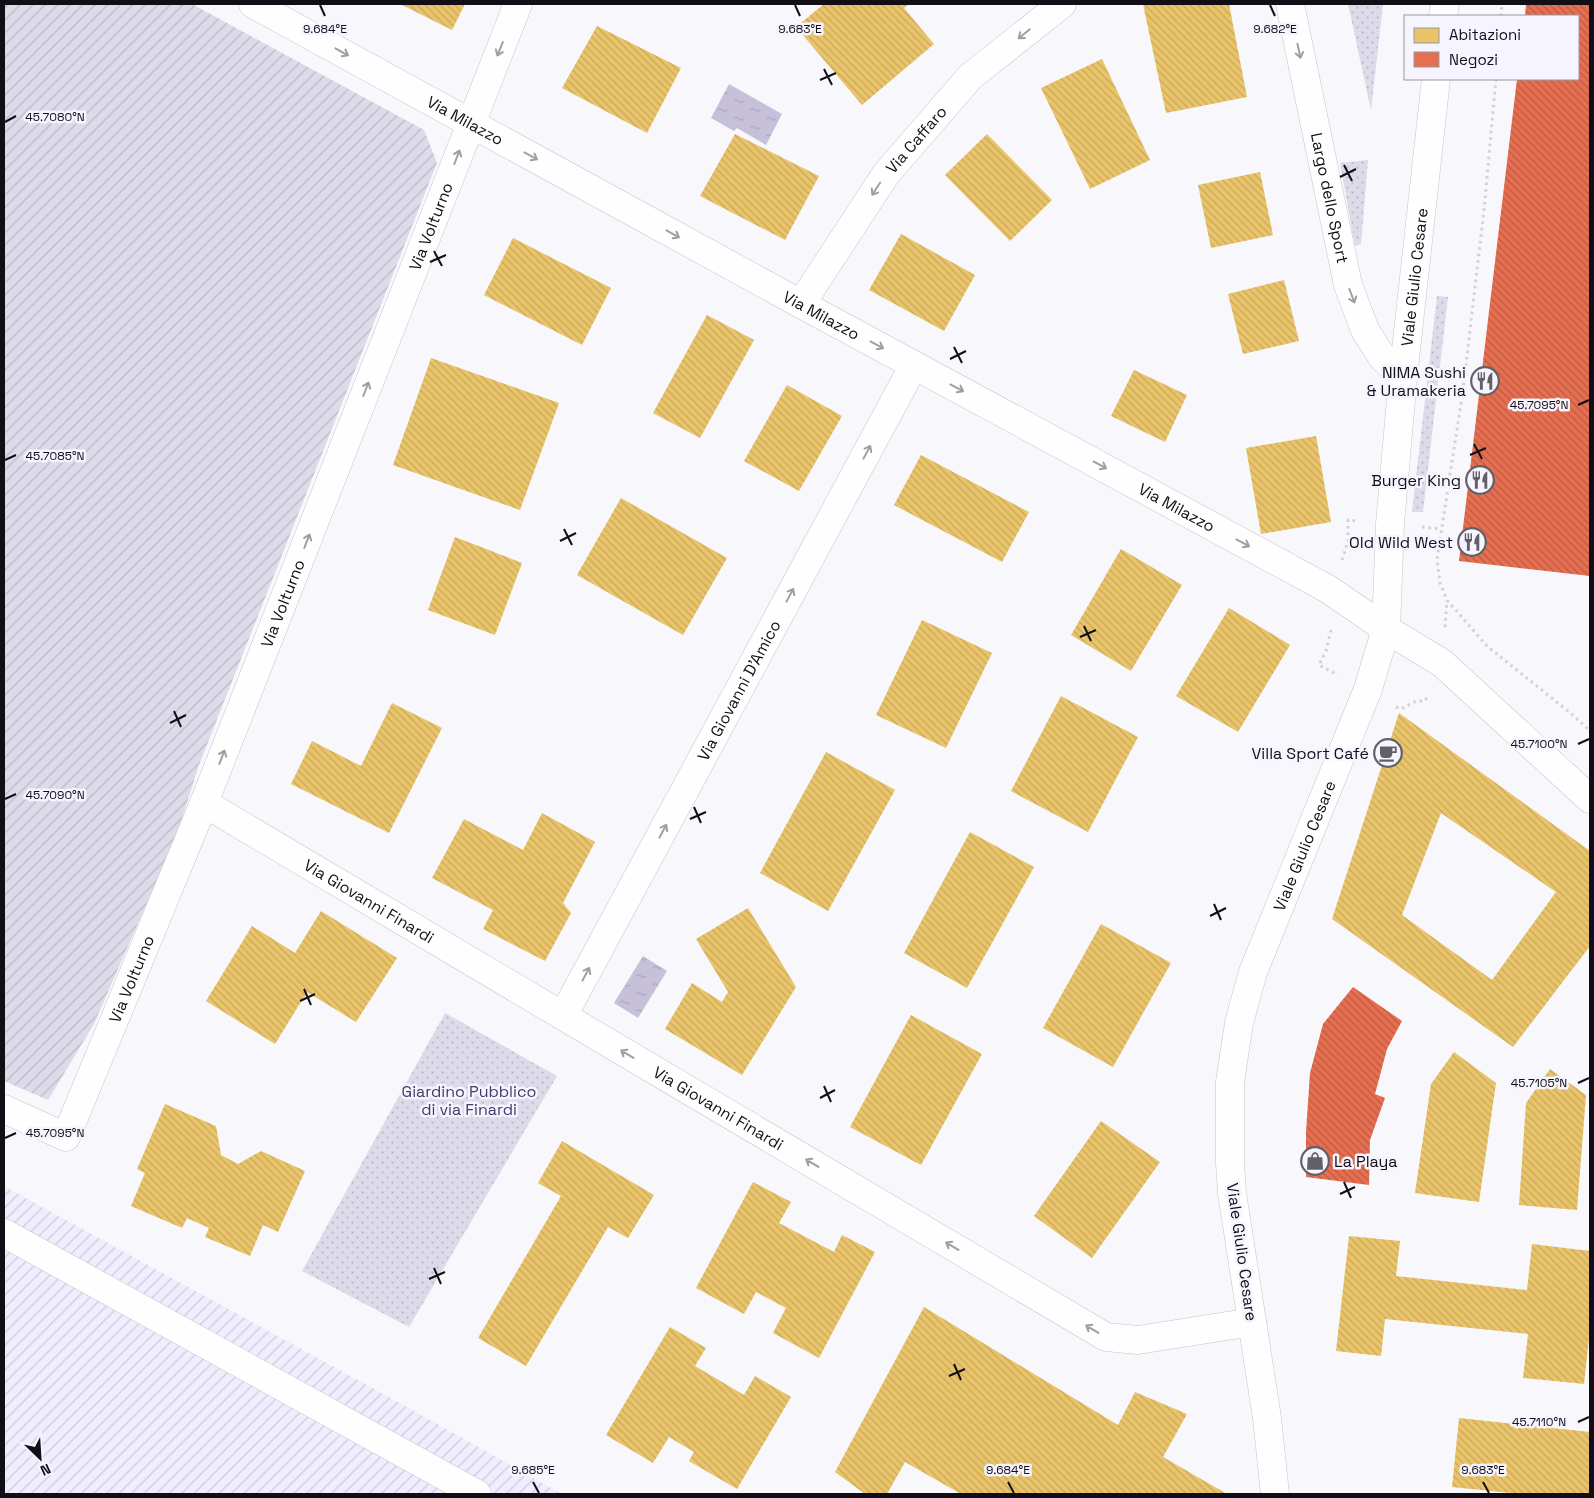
<svg xmlns="http://www.w3.org/2000/svg" width="1594" height="1498" font-family="'Space Grotesk',sans-serif">
<style>
.industrial{fill:url(#industrial-furrows)}
.grass{fill:url(#grass-dots)}
.garden{fill:url(#garden-furrows)}
.water{fill:url(#water-ripples)}
.homes{fill:url(#homes-back-hatch);fill-rule:evenodd}
.shops{fill:url(#shops-back-hatch)}
.lines{fill:none;stroke-linecap:round;stroke-linejoin:round}
.minor-casing{stroke:#c5c4ca;stroke-width:29}
.path{stroke:#d2d1d3;stroke-width:3;stroke-dasharray:2.5 4;stroke-linecap:butt}
.minor{stroke:#fefeff;stroke-width:28}
.oneway{stroke:#9f9ea1}
.ticks{fill:none;stroke:#110f15;stroke-width:2}
.labels{text-anchor:middle;dominant-baseline:central;stroke-width:5;stroke-linejoin:round;paint-order:stroke}
.street-label{font-size:16px;fill:#110f15;stroke:#f6f4ff}
.poi-label{font-size:16px;fill:#110f15;stroke:#f6f4ff;text-anchor:end}
.park-label{font-size:16px;fill:#453967;stroke:#f6f4ff}
.ticks-label{font-size:12px;text-anchor:middle;fill:#110f15;stroke:#f6f4ff;stroke-width:5;stroke-linejoin:round;paint-order:stroke}
</style>
<defs>
<pattern id="industrial-furrows" width="10" height="10" patternUnits="userSpaceOnUse" patternTransform="scale(1.25)"><rect width="10" height="10" fill="#f0eefe"/><path d="M-1 1l2-2M0 10L10 0M9 11l2-2" fill="none" stroke="#cdcbd9"/></pattern>
<pattern id="grass-dots" width="8" height="8" patternUnits="userSpaceOnUse" patternTransform="scale(1.25)"><rect width="8" height="8" fill="#dddae9"/><path d="M2 2h.1M6 6h.1" fill="none" stroke="#bdbac7" stroke-width="1.8" stroke-linecap="round"/></pattern>
<pattern id="garden-furrows" width="10" height="10" patternUnits="userSpaceOnUse" patternTransform="scale(1.25)"><rect width="10" height="10" fill="#dddae9"/><path d="M-1 1l2-2M0 10L10 0M9 11l2-2" fill="none" stroke="#bdbac7"/></pattern>
<pattern id="water-ripples" width="26" height="14" patternUnits="userSpaceOnUse" patternTransform="scale(1.25)"><rect width="26" height="14" fill="#c6c0da"/><path d="M2 4q2-2 4 0t4 0M15 11q2-2 4 0t4 0" fill="none" stroke="#a9a4ba"/></pattern>
<pattern id="homes-back-hatch" width="6" height="6" patternUnits="userSpaceOnUse" patternTransform="scale(1.25)"><rect width="6" height="6" fill="#e9c46a"/><path d="M-1 5l2 2M0 0l6 6M5-1l2 2" fill="none" stroke="#c7a75b"/></pattern>
<pattern id="shops-back-hatch" width="6" height="6" patternUnits="userSpaceOnUse" patternTransform="scale(1.25)"><rect width="6" height="6" fill="#e76f51"/><path d="M-1 5l2 2M0 0l6 6M5-1l2 2" fill="none" stroke="#ba5a42"/></pattern>
</defs>
<rect width="100%" height="100%" fill="#f7f7fc"/>
<polygon class="industrial" points="4,1186 396,1401 562,1494 4,1494"/>
<g class="grass">
<polygon points="1348,4 1383,4 1371,110"/>
<polygon points="1368,160 1361,244 1355,246 1340,163"/>
<polygon points="1437,296 1448,297 1423,512 1412,512"/>
<polygon points="445,1013 557,1076 409,1327 302,1271"/>
</g>
<polygon class="garden" points="4,4 192,4 424,130 437,163 199,765 177,834 94,1024 48,1100 4,1081"/>
<g class="water">
<polygon points="729,84 782,114 766,145 737,128 734,131 711,118"/>
<polygon points="643,956 667,971 638,1018 614,1003"/>
</g>
<g class="homes">
<polygon points="400,4 465,4 452,30"/>
<polygon points="824,4 909,4 904,8 934,44 862,105 796,27"/>
<polygon points="1143,4 1229,4 1247,97 1166,113"/>
<polygon points="597,26 681,68 647,133 562,88"/>
<polygon points="1102,59 1150,160 1090,189 1041,88"/>
<polygon points="735,134 819,176 785,240 700,196"/>
<polygon points="987,134 1052,200 1010,241 945,175"/>
<polygon points="1260,172 1273,235 1211,248 1198,185"/>
<polygon points="901,234 975,275 944,331 869,290"/>
<polygon points="513,238 611,288 582,345 484,295"/>
<polygon points="1284,280 1299,341 1243,354 1228,294"/>
<polygon points="707,315 754,340 700,438 653,413"/>
<polygon points="431,358 559,403 520,510 393,465"/>
<polygon points="1134,370 1187,395 1165,442 1111,416"/>
<polygon points="787,385 842,416 799,491 744,461"/>
<polygon points="1316,436 1331,522 1261,534 1246,448"/>
<polygon points="921,455 1029,512 1002,562 894,505"/>
<polygon points="621,498 727,558 683,635 577,575"/>
<polygon points="455,537 522,563 495,635 428,610"/>
<polygon points="1121,549 1182,585 1131,671 1071,635"/>
<polygon points="1229,608 1290,645 1238,732 1176,696"/>
<polygon points="922,620 992,653 946,748 876,715"/>
<polygon points="1061,696 1138,737 1088,832 1011,791"/>
<polygon points="392,703 442,728 389,833 291,784 312,741 361,766"/>
<path d="M 1399,713 L 1590,851 L 1590,946 L 1513,1047 L 1332,919 ZM 1441,813 L 1556,892 L 1492,980 L 1402,915 Z"/>
<polygon points="826,752 895,790 828,911 760,873"/>
<polygon points="542,813 595,842 563,903 571,913 545,961 483,929 493,910 432,878 464,819 523,850"/>
<polygon points="970,832 1034,867 967,988 904,953"/>
<polygon points="748,908 796,987 742,1075 665,1029 692,983 722,1002 728,992 696,939"/>
<polygon points="321,911 397,958 356,1022 307,992 275,1044 206,1001 252,926 295,953"/>
<polygon points="1101,924 1171,963 1113,1067 1043,1028"/>
<polygon points="911,1015 982,1054 921,1165 850,1127"/>
<polygon points="1454,1052 1496,1083 1479,1202 1415,1193 1431,1084"/>
<polygon points="1550,1069 1586,1095 1577,1210 1519,1205 1526,1103"/>
<polygon points="165,1104 216,1126 221,1155 238,1164 261,1151 305,1171 278,1232 263,1225 250,1256 205,1237 209,1228 187,1218 182,1228 131,1206 145,1173 137,1169"/>
<polygon points="1101,1121 1160,1162 1092,1258 1034,1216"/>
<polygon points="562,1141 654,1195 628,1238 608,1227 526,1366 478,1338 561,1196 538,1183"/>
<polygon points="753,1182 791,1202 779,1223 834,1252 842,1235 875,1252 819,1358 773,1333 786,1308 756,1292 744,1314 696,1288"/>
<polygon points="1349,1236 1400,1241 1396,1276 1527,1290 1532,1244 1590,1251 1590,1329 1584,1384 1523,1378 1528,1334 1385,1319 1381,1356 1336,1351"/>
<polygon points="924,1307 1118,1425 1135,1392 1187,1414 1163,1457 1227,1494 961,1494 905,1462 887,1494 865,1494 835,1472"/>
<polygon points="670,1327 706,1348 695,1366 744,1395 755,1376 791,1397 737,1489 689,1461 694,1452 669,1437 653,1463 606,1435"/>
<polygon points="1459,1418 1590,1432 1590,1494 1521,1494 1452,1487"/>
</g>
<g class="shops">
<polygon points="1526,4 1590,4 1590,576 1459,561 1517,79 1578,79 1578,16 1525,16"/>
<polygon points="1353,987 1402,1021 1387,1049 1375,1094 1385,1098 1370,1140 1369,1185 1306,1177 1306,1132 1310,1073 1323,1024"/>
</g>
<g class="lines">
<defs>
<g id="minor">
<path id="s1" d="M 253,4 L 801,304 L 1328,589 L 1386,629 L 1442,663 L 1590,799"/>
<path id="s2" d="M 1290,4 L 1348,285 L 1365,330 L 1382,357 L 1403,377"/>
<polyline points="1443,16 1445,4"/>
<path id="s3" d="M 801,304 L 886,174 L 970,77 L 1062,4"/>
<path id="s4" d="M 204,803 L 563,1016 L 1106,1337 L 1138,1340 L 1252,1322"/>
<path id="s5" d="M 563,1016 L 914,365"/>
<path id="s6" d="M 4,1109 L 66,1137 L 204,803 L 518,4"/>
<polyline points="4,1233 477,1494"/>
<path id="s7" d="M 1275,1494 L 1267,1418 L 1232,1193 L 1230,1163 L 1230,1082 L 1239,1023 L 1253,972 L 1368,689 L 1386,629 L 1390,524 L 1403,377 L 1436,79"/>
</g>
</defs>
<use href="#minor" class="minor-casing"/>
<g class="path">
<polyline points="1501,16 1502,4"/>
<polyline points="1496,79 1484,210 1463,390 1437,560 1440,583 1447,600 1487,646 1574,716 1590,731"/>
<polyline points="1422,527 1441,529"/>
<polyline points="1342,560 1348,541 1348,520 1359,521"/>
<polyline points="1445,627 1447,600"/>
<polyline points="1331,630 1326,651 1319,665 1338,675"/>
<polyline points="1396,707 1401,709 1416,701 1425,701 1428,695"/>
</g>
<use href="#minor" class="minor"/>
</g>
<defs><path id="oneway-shaft" d="M-6 0H5M1.5-3L5.5 0L1.5 3" fill="none" stroke-width="1.6" stroke-linecap="round" stroke-linejoin="round" transform="scale(1.25)"/></defs>
<g class="oneway">
<use href="#oneway-shaft" transform="translate(1024 34) rotate(141)"/>
<use href="#oneway-shaft" transform="translate(500 49) rotate(112)"/>
<use href="#oneway-shaft" transform="translate(1299 51) rotate(78)"/>
<use href="#oneway-shaft" transform="translate(342 52) rotate(29)"/>
<use href="#oneway-shaft" transform="translate(531 156) rotate(29)"/>
<use href="#oneway-shaft" transform="translate(457 157) rotate(-69)"/>
<use href="#oneway-shaft" transform="translate(876 189) rotate(123)"/>
<use href="#oneway-shaft" transform="translate(673 234) rotate(29)"/>
<use href="#oneway-shaft" transform="translate(1352 296) rotate(69)"/>
<use href="#oneway-shaft" transform="translate(877 345) rotate(28)"/>
<use href="#oneway-shaft" transform="translate(957 388) rotate(28)"/>
<use href="#oneway-shaft" transform="translate(366 389) rotate(-69)"/>
<use href="#oneway-shaft" transform="translate(867 452) rotate(-62)"/>
<use href="#oneway-shaft" transform="translate(1100 465) rotate(28)"/>
<use href="#oneway-shaft" transform="translate(307 541) rotate(-69)"/>
<use href="#oneway-shaft" transform="translate(1243 543) rotate(28)"/>
<use href="#oneway-shaft" transform="translate(790 595) rotate(-62)"/>
<use href="#oneway-shaft" transform="translate(222 757) rotate(-69)"/>
<use href="#oneway-shaft" transform="translate(663 831) rotate(-62)"/>
<use href="#oneway-shaft" transform="translate(586 974) rotate(-62)"/>
<use href="#oneway-shaft" transform="translate(627 1054) rotate(-149)"/>
<use href="#oneway-shaft" transform="translate(812 1163) rotate(-149)"/>
<use href="#oneway-shaft" transform="translate(952 1246) rotate(-149)"/>
<use href="#oneway-shaft" transform="translate(1092 1329) rotate(-149)"/>
</g>
<path class="ticks" d="M 320,5 L 325,16M 795,5 L 800,16M 1270,5 L 1275,16M 824,69 L 832,85M 820,80 L 836,73M 5,122 L 16,116M 1344,165 L 1352,181M 1340,177 L 1356,169M 434,251 L 442,266M 430,262 L 446,255M 954,347 L 962,363M 950,359 L 966,351M 1578,405 L 1589,400M 1474,444 L 1482,459M 1470,455 L 1486,448M 5,460 L 16,455M 564,529 L 572,545M 560,541 L 576,533M 1084,626 L 1091,641M 1080,637 L 1096,630M 174,711 L 181,727M 170,723 L 186,715M 1578,744 L 1589,739M 5,799 L 16,794M 694,807 L 701,823M 690,819 L 706,812M 1214,904 L 1221,920M 1210,916 L 1226,908M 304,989 L 311,1005M 300,1001 L 315,994M 1578,1083 L 1589,1078M 824,1086 L 831,1102M 820,1098 L 835,1090M 5,1138 L 16,1133M 1344,1182 L 1351,1198M 1340,1194 L 1355,1187M 434,1268 L 441,1284M 429,1279 L 445,1272M 954,1364 L 961,1380M 949,1376 L 965,1369M 1578,1422 L 1589,1417M 533,1482 L 539,1493M 1008,1482 L 1014,1493M 1483,1482 L 1489,1493"/>
<defs>
<symbol id="restaurant-ring" viewBox="-11 -11 22 22"><circle r="9.5" fill="#f6f4ff" stroke="#626066" stroke-width="1.5"/><path d="M-5-6h1v4h1v-4h1v4h1v-4h1v5L-1.5 .5V6h-2V.5L-5-1ZM5-6V6H3V1.5H1.5Q1.5-4 5-6Z" fill="#626066"/></symbol>
<symbol id="cafe-ring" viewBox="-11 -11 22 22"><circle r="9.5" fill="#f6f4ff" stroke="#626066" stroke-width="1.5"/><path d="M-5.5-4.5H6V0H3Q3 3.5 0 3.5H-2.5Q-5.5 3.5-5.5 0ZM3-3.2v2h1.7v-2ZM-6 4.5H4V6H-6Z" fill="#626066"/></symbol>
<symbol id="shop-ring" viewBox="-11 -11 22 22"><circle r="9.5" fill="#f6f4ff" stroke="#626066" stroke-width="1.5"/><path d="M-5-2.5h2.3a2.7 3.5 0 0 1 5.4 0H5L5.5 6h-11ZM-1.5-2.5h3a1.5 2.3 0 0 0-3 0Z" fill="#626066"/></symbol>
</defs>
<g fill-rule="evenodd">
<use href="#restaurant-ring" x="1469" y="365" width="32" height="32"/>
<use href="#restaurant-ring" x="1464" y="464" width="32" height="32"/>
<use href="#restaurant-ring" x="1456" y="526" width="32" height="32"/>
<use href="#cafe-ring" x="1372" y="737" width="32" height="32"/>
<use href="#shop-ring" x="1299" y="1145" width="32" height="32"/>
</g>
<g class="labels">
<g class="street-label">
<text stroke="none"><textPath href="#s1" startOffset="242">Via Milazzo</textPath></text>
<text stroke="none"><textPath href="#s3" startOffset="201">Via Caffaro</textPath></text>
<text stroke="none"><textPath href="#s2" startOffset="198">Largo dello Sport</textPath></text>
<text stroke="none"><textPath href="#s6" startOffset="1049">Via Volturno</textPath></text>
<text stroke="none"><textPath href="#s7" startOffset="1249">Viale Giulio Cesare</textPath></text>
<text stroke="none"><textPath href="#s1" startOffset="648">Via Milazzo</textPath></text>
<text stroke="none"><textPath href="#s1" startOffset="1052">Via Milazzo</textPath></text>
<text stroke="none"><textPath href="#s6" startOffset="644">Via Volturno</textPath></text>
<text stroke="none"><textPath href="#s5" startOffset="370">Via Giovanni D'Amico</textPath></text>
<text stroke="none"><textPath href="#s7" startOffset="664">Viale Giulio Cesare</textPath></text>
<text stroke="none"><textPath href="#s4" startOffset="192">Via Giovanni Finardi</textPath></text>
<text stroke="none"><textPath href="#s6" startOffset="239">Via Volturno</textPath></text>
<text stroke="none"><textPath href="#s4" startOffset="598">Via Giovanni Finardi</textPath></text>
<text transform="translate(1242 1252) rotate(82)">Viale Giulio Cesare</text>
</g>
<g class="poi-label">
<text x="1466" y="372">NIMA Sushi<tspan x="1466" dy="18">&amp; Uramakeria</tspan></text>
<text x="1461" y="480">Burger King</text>
<text x="1453" y="542">Old Wild West</text>
<text x="1369" y="753">Villa Sport Café</text>
<text x="1334" y="1161" text-anchor="start">La Playa</text>
</g>
<g class="park-label">
<text x="469" y="1091">Giardino Pubblico<tspan x="469" dy="18">di via Finardi</tspan></text>
</g>
</g>
<g class="ticks-label">
<text x="325" y="33">9.684°E</text>
<text x="800" y="33">9.683°E</text>
<text x="1275" y="33">9.682°E</text>
<text x="55" y="121">45.7080°N</text>
<text x="1539" y="409">45.7095°N</text>
<text x="55" y="460">45.7085°N</text>
<text x="1539" y="748">45.7100°N</text>
<text x="55" y="799">45.7090°N</text>
<text x="1539" y="1087">45.7105°N</text>
<text x="55" y="1137">45.7095°N</text>
<text x="1539" y="1426">45.7110°N</text>
<text x="533" y="1474">9.685°E</text>
<text x="1008" y="1474">9.684°E</text>
<text x="1483" y="1474">9.683°E</text>
</g>
<rect width="1594" height="1498" fill="none" stroke="#110f15" stroke-width="10"/>
<rect x="1404" y="15" width="175" height="65" fill="#f6f4ff" stroke="#9a98a1"/>
<rect x="1414" y="28" width="25" height="15" fill="#e9c46a" stroke="#9a98a1"/>
<text x="1449" y="40" font-size="15" fill="#110f15">Abitazioni</text>
<rect x="1414" y="52" width="25" height="15" fill="#e76f51" stroke="#9a98a1"/>
<text x="1449" y="65" font-size="15" fill="#110f15">Negozi</text>
<g transform="translate(40 1458) rotate(155)" stroke="#f6f4ff" stroke-width="4" paint-order="stroke">
<path d="M0-4L9 19L0 12L-9 19Z" fill="#110f15"/>
<text y="-8" font-size="14" font-weight="bold" text-anchor="middle" fill="#110f15">N</text>
</g>
</svg>
